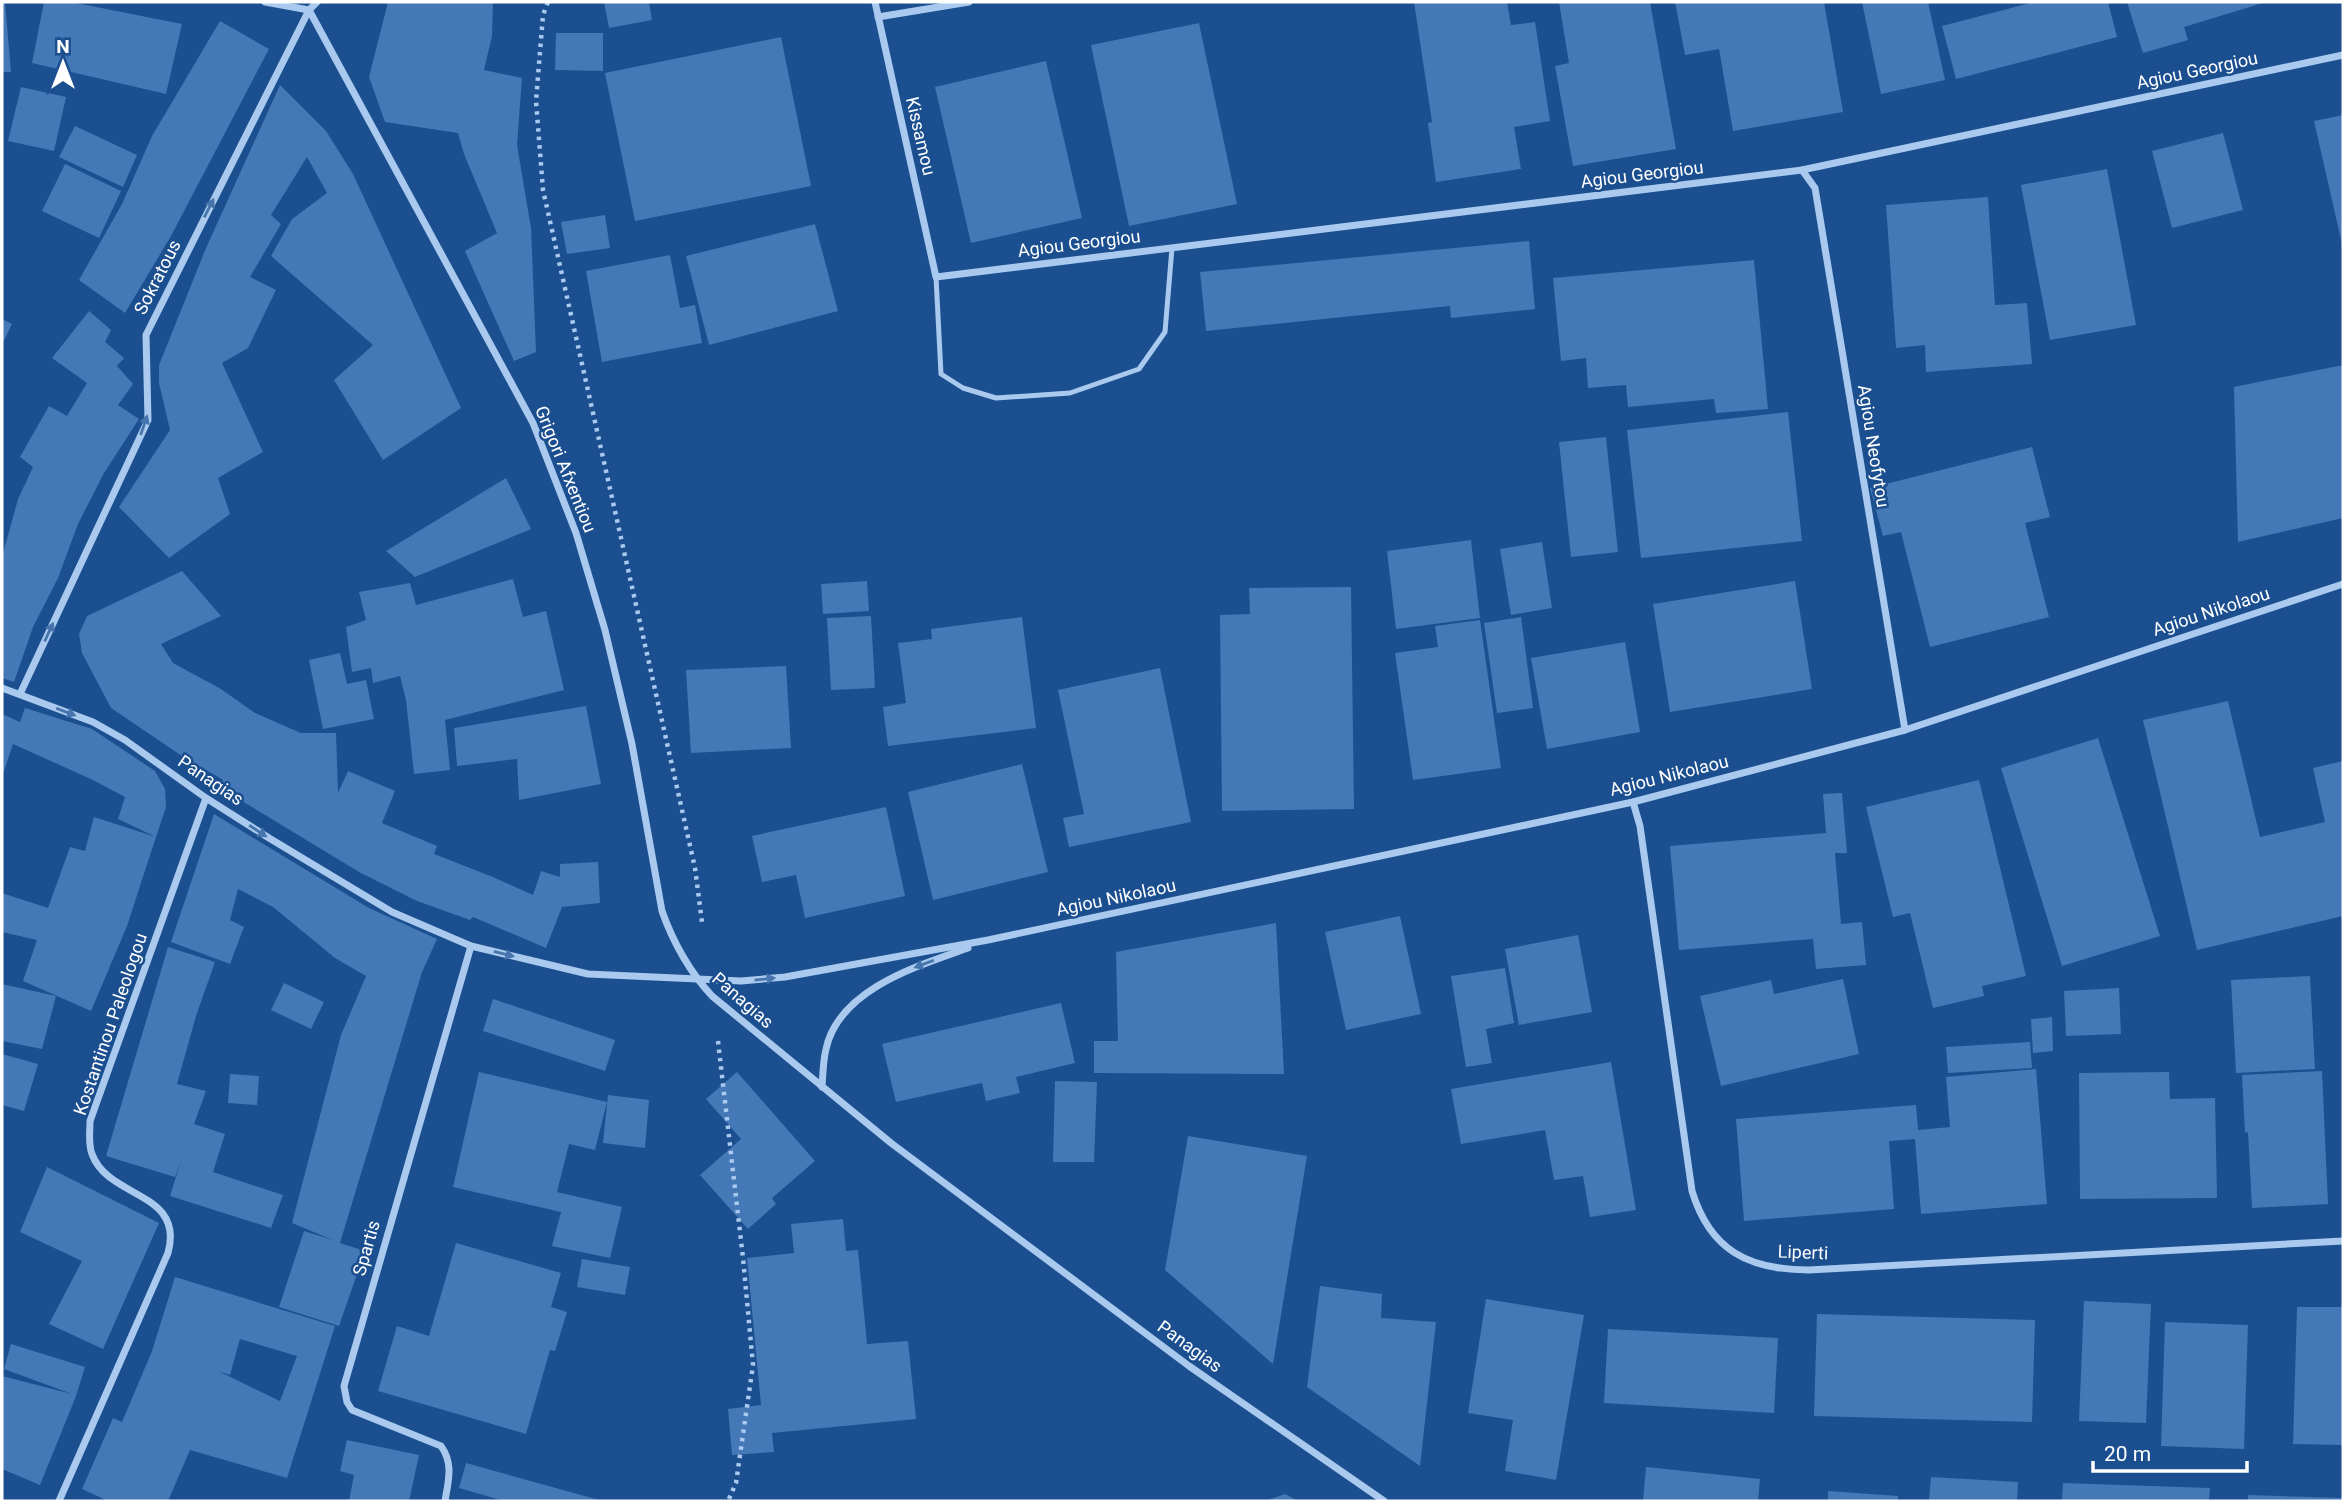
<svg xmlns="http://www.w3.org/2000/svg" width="2345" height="1503" font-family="Roboto,sans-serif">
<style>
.building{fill:#4478b7;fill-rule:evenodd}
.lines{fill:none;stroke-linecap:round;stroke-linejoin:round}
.path{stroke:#a9c9ee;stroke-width:4.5;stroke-dasharray:3.5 5;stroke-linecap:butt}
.lane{stroke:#a9c9ee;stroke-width:5}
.street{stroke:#a9c9ee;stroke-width:7}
.oneway{fill:#4674ac}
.labels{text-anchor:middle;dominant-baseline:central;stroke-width:5;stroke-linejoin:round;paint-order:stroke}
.street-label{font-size:18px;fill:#fff;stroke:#1b4f8f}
</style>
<rect width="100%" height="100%" fill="#1b4f8f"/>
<g class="building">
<polygon points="2,2 5,2 11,72 2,72"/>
<polygon points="44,2 71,2 182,24 166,94 32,63"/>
<polygon points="388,2 493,2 492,36 484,70 522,78 517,145 531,228 536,352 514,361 465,251 497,233 464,154 458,133 385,122 369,77"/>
<polygon points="604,2 649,2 652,20 609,28"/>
<polygon points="1414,2 1507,2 1511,25 1535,22 1550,121 1514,127 1521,169 1436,182 1428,123 1432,122"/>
<polygon points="1559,2 1650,2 1676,149 1573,166 1555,66 1569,63"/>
<polygon points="1675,2 1824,2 1843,112 1733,131 1719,49 1685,55"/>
<polygon points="1862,2 1928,2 1945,80 1881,94"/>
<polygon points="2034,2 2108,2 2117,37 1956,79 1942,26"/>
<polygon points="2127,2 2266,2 2184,27 2188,40 2143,53"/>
<polygon points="220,21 269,49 171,236 125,313 79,280 122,204 152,136"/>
<polygon points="1199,23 1237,204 1129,226 1091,45"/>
<polygon points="556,33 603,33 603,71 555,70"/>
<polygon points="781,37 811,186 635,221 605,73"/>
<polygon points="1046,61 1082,218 971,243 935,87"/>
<polygon points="280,85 326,131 353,174 461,408 383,460 334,380 373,345 271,256 292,219 327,193 307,157 271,215 281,224 250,277 276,290 248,348 222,363 263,452 218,478 230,514 169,558 119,507 170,430 159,383 159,365 206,248"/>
<polygon points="21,87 66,97 54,151 8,141"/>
<polygon points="2343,115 2343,244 2342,244 2314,121"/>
<polygon points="75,126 137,155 123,187 59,157"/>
<polygon points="2223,133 2243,210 2172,228 2152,151"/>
<polygon points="65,164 121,191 99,238 42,211"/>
<polygon points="2107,169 2136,325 2050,340 2021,185"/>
<polygon points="1988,197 1995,305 2027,303 2032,364 1926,372 1925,345 1896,348 1886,205"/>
<polygon points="605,215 610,248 567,254 561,222"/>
<polygon points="815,224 838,311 709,345 686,256"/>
<polygon points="1529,241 1535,309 1451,318 1450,306 1206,331 1200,272"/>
<polygon points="670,255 680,308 695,305 702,343 602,362 586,271"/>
<polygon points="1754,260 1768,409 1716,413 1714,399 1628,407 1626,385 1588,388 1586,358 1561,361 1553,278"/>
<polygon points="89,311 111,330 105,342 124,358 117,366 133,384 118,405 139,419 104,473 78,524 58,578 33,627 14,682 2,678 2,557 18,499 33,467 20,457 49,406 67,416 87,383 52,358"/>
<polygon points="2,319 12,324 2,345"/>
<polygon points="2343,365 2343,518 2238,542 2234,387"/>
<polygon points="1788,412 1802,541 1641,558 1627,430"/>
<polygon points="1606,437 1618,552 1571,557 1559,442"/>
<polygon points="2032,447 2050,517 2025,523 2049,617 1930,647 1901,532 1883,536 1870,488"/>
<polygon points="506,478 531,529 415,577 386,551"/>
<polygon points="1471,540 1480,618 1396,629 1387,551"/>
<polygon points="1542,542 1552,608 1511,615 1500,549"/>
<polygon points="182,571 221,616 161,644 173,663 221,689 255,713 301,733 336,733 338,793 348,771 395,791 382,823 437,846 434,854 493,877 533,895 541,871 560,877 560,864 598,862 600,903 562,907 546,948 473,917 470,920 417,901 359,872 219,787 223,780 182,756 111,708 82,653 79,634 87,616"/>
<polygon points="513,579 523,617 546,611 564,690 445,720 450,770 414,774 406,700 400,676 373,683 371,668 352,672 346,627 366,620 359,592 410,583 416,605"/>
<polygon points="867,581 869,611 823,614 821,584"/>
<polygon points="1795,581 1812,689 1670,712 1653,604"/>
<polygon points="1351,587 1354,809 1222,811 1220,615 1250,614 1249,588"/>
<polygon points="871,616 875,688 831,690 827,618"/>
<polygon points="1022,617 1036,728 888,746 883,707 906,703 898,643 932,639 931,629"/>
<polygon points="1521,617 1533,708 1497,713 1484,623"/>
<polygon points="1480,620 1501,768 1413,780 1395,653 1438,647 1435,626"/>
<polygon points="1625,642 1640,732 1547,749 1531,658"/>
<polygon points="340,653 347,684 366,680 374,719 323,729 309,660"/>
<polygon points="786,666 791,748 691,753 686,670"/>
<polygon points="1160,668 1191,822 1069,847 1063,818 1084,814 1058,690"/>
<polygon points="2228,701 2260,837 2325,822 2313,768 2343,761 2343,916 2197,950 2143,720"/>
<polygon points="586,706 601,784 519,800 517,759 457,766 454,728"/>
<polygon points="25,708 92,729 155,771 165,789 166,807 156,837 127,926 91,1011 23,981 37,940 2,932 2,893 48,908 70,847 85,851 94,817 156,837 118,819 125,797 93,780 13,744 2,777 2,714 20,722"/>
<polygon points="2098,738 2160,936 2062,966 2001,768"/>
<polygon points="1022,764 1048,872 933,900 908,792"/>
<polygon points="1979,780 2026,976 1982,986 1984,996 1933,1008 1910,913 1893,917 1866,807"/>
<polygon points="1842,793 1847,853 1835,853 1841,924 1862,922 1866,965 1816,969 1813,939 1679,950 1670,846 1826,833 1823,794"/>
<polygon points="886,807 905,896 805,918 796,875 762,882 752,836"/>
<polygon points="214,814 369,908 437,939 422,972 340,1243 365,1251 339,1326 279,1307 304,1231 333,1240 292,1223 341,1035 366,976 335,958 273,907 238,889 230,920 244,927 230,964 171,942"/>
<polygon points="1400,916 1421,1014 1346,1030 1325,932"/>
<polygon points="1276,923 1284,1074 1094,1073 1094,1041 1118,1041 1116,952"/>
<polygon points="1578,935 1592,1012 1519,1025 1505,949"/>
<polygon points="168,947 215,962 196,1016 177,1084 206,1091 194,1124 225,1134 213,1172 283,1195 271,1228 170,1196 181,1161 175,1177 106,1156"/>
<polygon points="1505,968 1514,1023 1486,1029 1492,1063 1466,1067 1451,976"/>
<polygon points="2310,976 2315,1069 2236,1073 2231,980"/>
<polygon points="1843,979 1859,1054 1721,1086 1700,996 1771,980 1774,994"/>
<polygon points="284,983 324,1002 311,1029 271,1010"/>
<polygon points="2,984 56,996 42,1049 2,1041"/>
<polygon points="2119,988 2121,1034 2066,1036 2064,991"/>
<polygon points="493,999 615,1040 605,1071 483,1031"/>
<polygon points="1061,1003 1075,1063 1016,1077 1020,1093 986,1101 982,1083 896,1102 882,1044"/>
<polygon points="2052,1017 2053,1051 2033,1053 2031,1019"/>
<polygon points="2030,1042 2032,1068 1948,1073 1946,1047"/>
<polygon points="2,1054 38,1064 24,1111 2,1105"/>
<polygon points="1611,1062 1636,1210 1590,1217 1583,1176 1554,1180 1545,1130 1461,1144 1451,1089"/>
<polygon points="2036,1069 2047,1204 1921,1214 1915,1139 1889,1141 1894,1209 1744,1221 1736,1119 1916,1105 1918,1130 1950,1127 1946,1077"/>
<polygon points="2322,1071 2328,1204 2252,1208 2248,1132 2245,1133 2242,1075"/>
<polygon points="479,1072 607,1102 595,1150 569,1144 557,1192 622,1207 610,1258 552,1246 561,1212 453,1187"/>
<polygon points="737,1072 815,1161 772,1198 776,1204 748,1229 700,1175 741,1139 706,1099"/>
<polygon points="2169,1072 2170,1099 2215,1098 2217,1198 2080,1199 2079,1073"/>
<polygon points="230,1074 259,1076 257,1105 228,1103"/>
<polygon points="1055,1081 1097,1082 1094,1162 1053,1162"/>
<polygon points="608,1095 649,1100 645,1148 603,1143"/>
<polygon points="1188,1136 1307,1156 1273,1364 1165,1270"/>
<polygon points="47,1167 159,1223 103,1349 49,1324 82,1261 20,1232"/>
<polygon points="843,1219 846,1251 858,1250 867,1344 908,1341 916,1419 772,1433 774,1452 732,1455 728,1409 761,1405 747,1258 794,1253 791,1224"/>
<polygon points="456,1243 561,1273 551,1307 567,1312 555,1351 550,1350 526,1434 378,1391 397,1326 429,1336"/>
<polygon points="582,1259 630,1267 625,1295 577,1287"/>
<path d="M 175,1277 L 335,1326 L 287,1478 L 190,1450 L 168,1501 L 108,1501 L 82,1489 L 113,1418 L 122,1422 L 152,1351 ZM 240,1339 L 297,1356 L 280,1401 L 218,1371 L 230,1375 Z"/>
<polygon points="1320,1286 1382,1294 1381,1318 1436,1322 1420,1466 1307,1387"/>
<polygon points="1486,1299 1584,1315 1556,1480 1505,1471 1513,1420 1468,1413"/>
<polygon points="2084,1301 2151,1304 2146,1423 2079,1421"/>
<polygon points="2297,1307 2343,1307 2343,1445 2293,1444"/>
<polygon points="1817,1314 2035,1320 2032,1422 1814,1416"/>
<polygon points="2165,1322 2248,1325 2244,1449 2161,1446"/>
<polygon points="1608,1329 1778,1338 1774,1413 1604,1403"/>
<polygon points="11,1344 85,1367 76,1396 40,1485 2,1469 2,1376 72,1394 4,1369"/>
<polygon points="347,1440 419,1455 409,1501 349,1501 354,1475 340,1471"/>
<polygon points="466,1463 599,1500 599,1501 504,1501 459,1488"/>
<polygon points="1646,1467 1760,1479 1758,1501 1643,1501"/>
<polygon points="1931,1477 2018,1482 2017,1501 1929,1501"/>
<polygon points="2063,1483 2210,1488 2209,1501 2062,1501"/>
<polygon points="1828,1491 1898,1496 1898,1501 1828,1501"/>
<polygon points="1285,1494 1298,1501 1265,1501"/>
<polygon points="2248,1495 2343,1498 2343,1501 2248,1501"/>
</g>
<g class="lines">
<g class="path">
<polyline points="548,2 543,15 536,101 543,190 695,868 702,922"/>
<polyline points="718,1041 743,1258 753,1365 736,1483 728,1501"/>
</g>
<polyline class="lane" points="936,277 941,374 963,388 996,398 1070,393 1139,369 1165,332 1172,248"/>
<g class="street">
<polyline points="265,2 309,10"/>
<polyline points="875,2 936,277 1802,170 2343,55"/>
<path d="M 309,10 L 533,423 L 576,533 L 605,630 L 632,744 L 662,911 C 673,942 689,971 712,996 L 891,1143 L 1189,1366 L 1384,1501"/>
<polyline points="878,17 969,2"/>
<polyline points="1802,170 1815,188 1905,730"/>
<polyline points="2,688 93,722 125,740 206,798 269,838 392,912 471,946 588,974 741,981 785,977 988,940 1633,802 1905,730 2343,584"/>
<polyline points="20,694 148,420 146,335 309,10 317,2"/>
<path d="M 1633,802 L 1640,826 L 1692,1191 C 1710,1250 1748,1270 1809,1270 L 2343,1241"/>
<path d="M 822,1087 C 823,1074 823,1061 826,1049 C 839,989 918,966 968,948"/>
<path d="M 59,1501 L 168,1253 C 185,1191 108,1199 92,1154 C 88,1144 90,1132 90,1121 L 206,798"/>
<path d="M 445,1501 C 448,1482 454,1464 441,1446 L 352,1410 L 347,1402 L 344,1386 L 471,946"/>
</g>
</g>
<defs><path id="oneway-solid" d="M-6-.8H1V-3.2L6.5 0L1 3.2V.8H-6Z" transform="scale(1.75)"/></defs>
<g class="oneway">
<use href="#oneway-solid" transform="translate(209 208) rotate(-63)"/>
<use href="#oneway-solid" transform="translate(144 425) rotate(-71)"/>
<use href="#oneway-solid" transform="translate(49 632) rotate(-65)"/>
<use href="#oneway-solid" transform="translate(66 712) rotate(21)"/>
<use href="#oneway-solid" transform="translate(258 831) rotate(33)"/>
<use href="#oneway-solid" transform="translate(504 954) rotate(14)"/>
<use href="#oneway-solid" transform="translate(924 964) rotate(159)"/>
<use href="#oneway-solid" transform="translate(765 979) rotate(-6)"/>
</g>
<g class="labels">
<g class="street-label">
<text transform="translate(2197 70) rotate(-12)">Agiou Georgiou</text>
<text transform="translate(921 136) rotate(77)">Kissamou</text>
<text transform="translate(1642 174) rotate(-7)">Agiou Georgiou</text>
<text transform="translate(1079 243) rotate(-7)">Agiou Georgiou</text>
<text transform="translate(157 277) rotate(-63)">Sokratous</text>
<text transform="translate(1874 446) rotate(81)">Agiou Neofytou</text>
<text transform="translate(566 469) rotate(68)">Grigori Afxentiou</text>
<text transform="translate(2211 611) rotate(-18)">Agiou Nikolaou</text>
<text transform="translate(1669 775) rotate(-14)">Agiou Nikolaou</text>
<text transform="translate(211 780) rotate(34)">Panagias</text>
<text transform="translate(1116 897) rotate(-12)">Agiou Nikolaou</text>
<text transform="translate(743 1000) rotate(41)">Panagias</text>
<text transform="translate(110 1024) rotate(-71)">Kostantinou Paleologou</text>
<text transform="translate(366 1248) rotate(-74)">Spartis</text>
<text transform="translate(1803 1252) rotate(2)">Liperti</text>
<text transform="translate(1190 1346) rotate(36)">Panagias</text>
</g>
</g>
<rect width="2345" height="1503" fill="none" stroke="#ffffff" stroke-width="7"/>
<g transform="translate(63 63)" stroke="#1b4f8f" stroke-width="5" paint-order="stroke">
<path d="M0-5L12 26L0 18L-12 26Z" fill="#ffffff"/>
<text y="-10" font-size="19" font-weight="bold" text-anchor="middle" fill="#ffffff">N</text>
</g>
<path d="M2093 1461v10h154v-10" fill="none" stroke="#ffffff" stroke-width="3.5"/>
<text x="2104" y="1461" font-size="21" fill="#ffffff" stroke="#1b4f8f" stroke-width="5" paint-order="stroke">20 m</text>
</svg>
